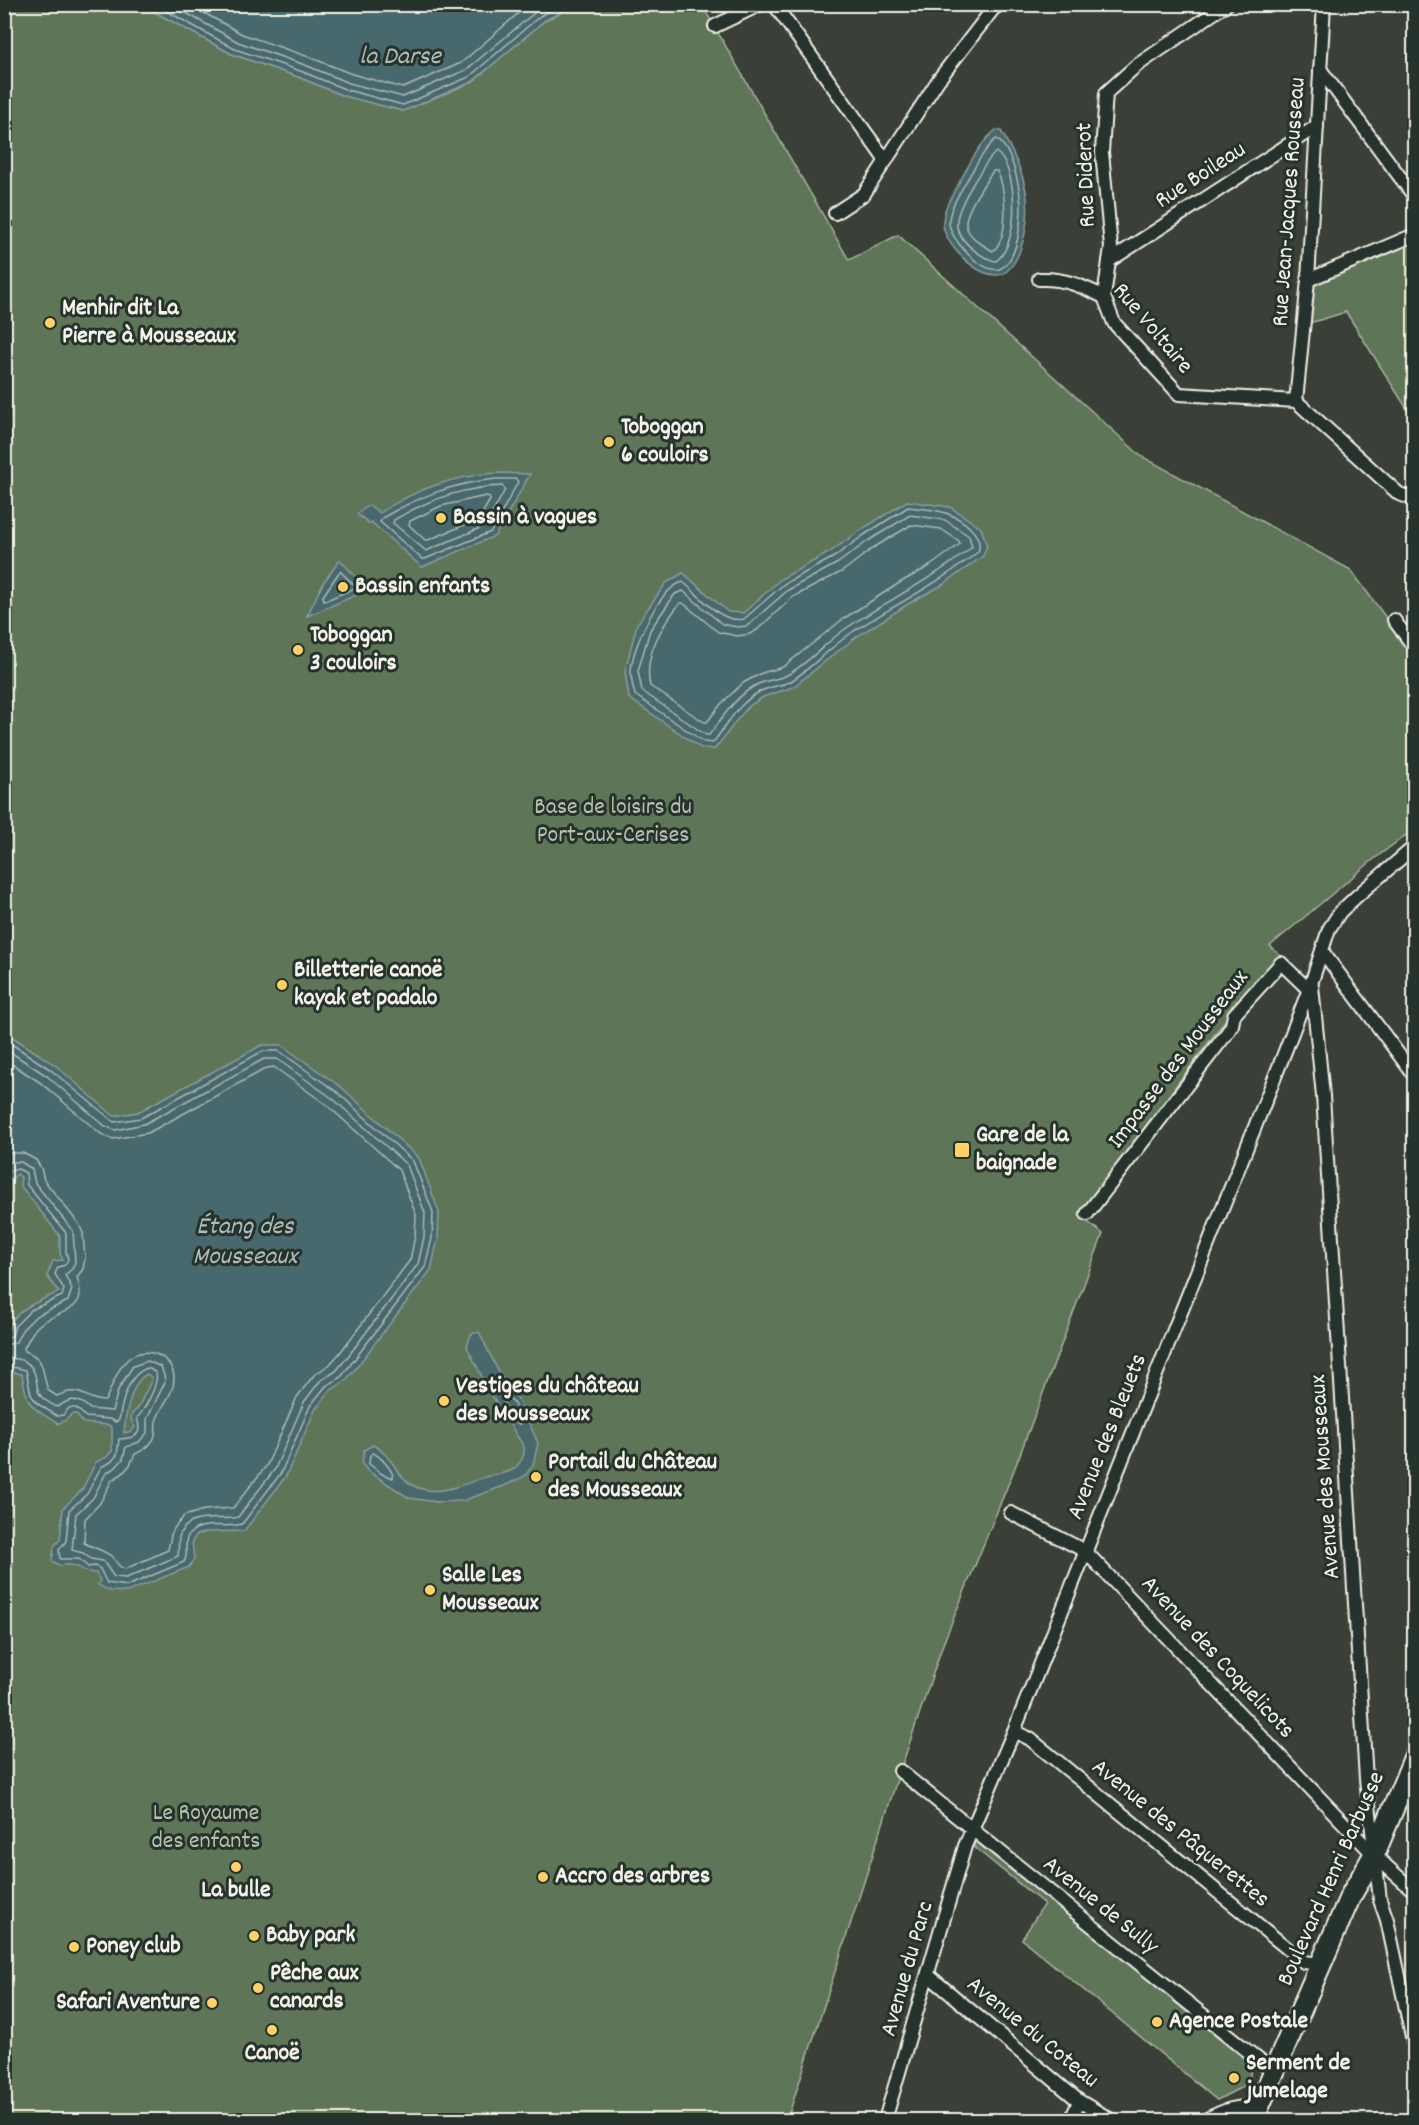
<svg xmlns="http://www.w3.org/2000/svg" width="1419" height="2125" font-family="Dekko,sans-serif">
<style>
.green{fill:#5e7458;stroke:#a9b2a0;stroke-width:1.5}
.water{fill:#46676c;stroke:#8c9e9e;stroke-width:1.5;fill-rule:evenodd}
.lines{fill:none;stroke-linecap:round;stroke-linejoin:round}
.shore{stroke:#aebab6;stroke-width:1.5}
.street-casing{stroke:#f4f1e8;stroke-width:16}
.primary-casing{stroke:#f4f1e8;stroke-width:24}
.street{stroke:#26332d;stroke-width:12}
.primary{stroke:#26332d;stroke-width:20}
.poi-dot{fill:#ffd166;stroke:#26332d;stroke-width:2}
.labels{text-anchor:middle;dominant-baseline:central;stroke-width:6;stroke-linejoin:round;paint-order:stroke}
.street-label{font-size:24px;fill:#f4f1e8;stroke:#26332d}
.poi-label{font-size:24px;font-weight:bold;fill:#f4f1e8;stroke:#26332d;text-anchor:start}
.park-label{font-size:24px;fill:#b8bfae;stroke:#26332d}
.water-label{font-size:26px;font-style:italic;fill:#aebab6;stroke:#26332d}
</style>
<rect width="100%" height="100%" fill="#3a4038"/>
<filter id="ink" filterUnits="userSpaceOnUse"><feTurbulence type="fractalNoise" baseFrequency=".0167" numOctaves="2"/><feDisplacementMap in="SourceGraphic" scale="12" xChannelSelector="R" yChannelSelector="G"/><feConvolveMatrix kernelMatrix="1 2 1 2 8 2 1 2 1" color-interpolation-filters="sRGB"/></filter>
<g filter="url(#ink)">
<g class="green">
<polygon points="581,4 702,5 849,260 898,235 1141,456 1351,570 1414,656 1414,829 1374,859 1270,946 1281,956 1224,1022 1079,1215 1103,1234 1014,1470 943,1644 896,1783 787,2120 5,2120 5,5 142,5 232,54 301,78 345,96 403,111 472,82 544,21 572,7"/>
<polygon points="1414,243 1414,420 1346,312 1310,323 1313,286"/>
<polygon points="975,1838 1252,2065 1248,2084 1217,2100 1022,1939 1044,1904 974,1847"/>
</g>
<g class="water">
<polygon points="142,5 581,5 565,10 544,21 472,82 403,111 344,96 301,78 232,54"/>
<path d="M 996,130 L 1001,131 C 1025,172 1037,206 1019,253 C 1016,260 1010,271 1002,274 C 980,282 941,242 943,221 C 944,207 953,194 959,183 C 969,165 980,142 996,130 Z"/>
<path d="M 496,473 L 530,474 L 495,536 L 422,567 L 371,522 L 369,523 L 357,514 L 369,505 L 380,513 C 415,489 454,476 496,473 Z"/>
<polygon points="907,501 950,507 981,528 987,546 983,556 942,585 913,601 856,637 793,687 763,697 749,706 737,720 715,749 701,748 629,698 625,671 637,624 666,583 683,573 728,612 743,613 781,579 830,552 861,530"/>
<polygon points="340,560 368,590 307,616 323,583"/>
<path d="M 5,1032 L 55,1065 L 114,1116 L 138,1112 L 262,1045 L 281,1045 L 341,1087 L 419,1158 L 439,1212 L 438,1239 L 431,1270 L 356,1368 L 345,1381 L 330,1391 L 315,1410 L 286,1476 L 244,1531 L 207,1532 L 196,1535 L 192,1542 L 194,1559 L 189,1567 L 127,1592 L 110,1591 L 98,1585 L 100,1580 L 96,1573 C 79,1573 80,1561 60,1566 L 52,1561 L 54,1546 L 60,1540 L 63,1508 L 82,1490 L 96,1462 L 107,1457 L 112,1451 L 112,1428 L 109,1425 L 83,1423 L 76,1414 L 72,1414 L 66,1420 L 58,1424 C 30,1406 27,1407 22,1374 L 5,1371 C 4,1317 11,1313 59,1292 L 47,1276 L 53,1261 L 63,1260 L 60,1253 L 60,1236 L 20,1185 L 21,1177 L 17,1174 L 11,1179 L 5,1174 ZM 147,1374 L 150,1376 L 152,1379 L 138,1408 L 132,1414 L 131,1419 L 135,1427 L 132,1431 L 124,1433 C 125,1417 131,1381 147,1374 Z"/>
<path d="M 479,1332 L 500,1375 L 519,1401 L 538,1443 L 533,1465 L 525,1476 L 504,1486 L 462,1501 L 437,1502 L 409,1498 L 368,1471 L 362,1464 L 364,1450 L 373,1445 C 392,1454 397,1479 416,1487 C 441,1497 465,1483 489,1476 C 496,1474 505,1474 512,1470 C 519,1466 526,1455 524,1447 L 491,1394 L 467,1347 L 471,1334 Z"/>
</g>
<g class="lines">
<g class="shore">
<polyline points="154,4 235,49 303,72 347,90 403,105 469,77 540,16 562,4"/>
<polyline points="170,4 238,42 305,65 349,83 403,97 466,70 545,4"/>
<polyline points="188,4 242,34 309,57 352,74 403,88 461,63 529,4"/>
<path d="M 996,139 C 1011,147 1018,180 1020,196 C 1023,213 1019,262 999,269 C 982,274 949,239 949,222 C 949,208 960,193 967,180 C 975,167 984,149 996,139 Z"/>
<path d="M 996,152 C 1019,169 1020,244 996,261 C 980,258 954,238 957,220 C 959,204 984,163 996,152 Z"/>
<path d="M 997,171 C 1006,189 1010,236 993,251 C 984,246 968,237 966,225 C 964,213 986,181 993,171 Z"/>
<path d="M 496,479 L 516,479 L 518,482 L 491,532 L 425,559 L 422,559 L 380,522 L 382,518 C 418,497 453,483 496,479 Z"/>
<path d="M 503,486 L 505,490 L 485,526 L 426,551 L 393,523 L 394,520 C 427,500 464,487 503,486 Z"/>
<polygon points="486,496 489,497 490,500 479,519 428,540 425,540 409,525 410,521 441,506"/>
<path d="M 908,507 C 920,508 934,509 946,513 C 961,518 985,535 978,552 C 939,583 895,605 854,631 C 832,646 814,665 793,680 C 783,686 770,686 759,692 C 738,704 727,724 713,743 L 704,742 L 635,695 C 633,688 631,679 631,671 C 632,647 659,588 683,582 C 700,595 720,624 744,619 L 784,584 L 834,557 L 864,535 Z"/>
<path d="M 910,515 L 945,520 L 969,536 L 972,547 C 935,578 888,600 848,627 C 827,641 809,663 787,675 C 777,680 766,680 756,685 C 735,697 723,717 709,735 L 706,735 L 642,691 L 638,671 L 650,630 L 675,594 L 683,591 L 722,624 L 737,627 L 747,626 L 788,590 L 838,563 L 868,541 Z"/>
<path d="M 911,525 L 941,529 L 959,541 L 960,544 L 930,566 L 901,582 L 843,619 L 783,667 L 762,673 L 743,683 L 721,704 L 707,722 L 704,722 L 650,686 C 643,655 662,626 680,603 L 683,603 L 718,632 L 737,636 L 750,634 L 757,630 L 793,597 L 843,571 L 873,548 Z"/>
<polygon points="340,571 354,585 355,588 324,601 323,596"/>
<path d="M 4,1039 L 51,1070 L 114,1122 L 141,1118 L 263,1051 L 279,1051 L 337,1092 L 413,1161 L 433,1212 L 432,1238 L 425,1267 L 351,1364 L 341,1377 L 326,1386 L 310,1406 L 281,1473 L 242,1524 C 226,1529 196,1519 187,1538 C 184,1546 189,1554 184,1562 L 127,1586 L 107,1583 L 100,1569 L 95,1566 L 88,1567 L 79,1559 L 60,1559 L 59,1550 L 66,1541 L 69,1510 L 87,1494 L 101,1467 L 111,1462 L 117,1455 L 119,1439 C 135,1438 143,1436 137,1418 C 145,1409 159,1384 156,1373 L 148,1368 C 128,1373 122,1403 119,1420 L 116,1422 L 109,1419 L 86,1417 L 76,1408 L 69,1408 L 63,1415 L 57,1416 L 38,1404 L 31,1395 L 26,1370 L 4,1365"/>
<path d="M 4,1048 L 47,1076 L 105,1126 L 115,1130 L 144,1124 L 264,1059 L 277,1059 L 332,1098 L 407,1165 L 425,1213 L 424,1237 L 418,1264 L 346,1359 L 336,1371 L 320,1381 L 304,1402 L 275,1469 L 238,1517 C 219,1522 187,1511 179,1537 C 178,1544 179,1550 178,1556 L 126,1578 L 114,1577 L 103,1561 L 91,1559 L 83,1553 L 72,1550 L 76,1514 L 93,1498 L 106,1473 L 116,1467 L 123,1459 L 126,1447 L 139,1442 L 147,1433 L 147,1419 L 165,1382 L 164,1375 L 161,1367 L 148,1361 L 133,1366 L 119,1388 L 112,1411 L 90,1409 L 83,1403 L 73,1400 L 66,1402 L 57,1407 C 51,1404 42,1400 39,1393 C 37,1389 37,1383 36,1379 C 33,1361 21,1358 4,1358"/>
<path d="M 4,1059 L 41,1083 L 101,1134 L 113,1139 L 148,1133 L 267,1068 L 274,1067 L 327,1105 L 399,1170 L 416,1215 L 415,1236 L 410,1260 L 339,1354 L 330,1364 L 314,1375 L 297,1397 L 267,1465 L 233,1508 L 204,1510 L 184,1516 L 172,1531 L 168,1550 L 125,1569 C 117,1567 117,1561 111,1556 C 103,1550 92,1547 84,1543 L 85,1519 L 100,1503 L 112,1480 L 122,1474 L 130,1465 L 135,1454 C 142,1451 148,1448 153,1440 C 157,1434 155,1429 156,1422 C 159,1408 174,1395 174,1379 C 174,1355 143,1343 126,1361 C 115,1372 112,1388 105,1401 C 84,1401 82,1384 57,1396 L 49,1391 C 40,1374 49,1360 25,1351 L 24,1348 C 29,1340 31,1332 39,1325 C 59,1309 90,1314 77,1277 L 83,1269 L 85,1259 L 83,1233 L 79,1224 L 44,1180 L 41,1168 L 36,1160 L 23,1153 L 4,1153"/>
<polyline points="4,1162 21,1162 32,1169 35,1183 73,1231 75,1262 72,1269 65,1275 72,1289 68,1301 36,1316 22,1330 16,1342 4,1346"/>
<polyline points="4,1170 11,1171 18,1169 26,1173 27,1185 66,1233 66,1251 68,1259 65,1265 58,1267 55,1274 64,1289 62,1296 31,1310 15,1326 12,1336 4,1339"/>
<polygon points="496,1383 499,1383 514,1404 522,1421 520,1424 516,1424 497,1391 494,1386"/>
<path d="M 373,1453 C 380,1456 394,1471 393,1478 L 382,1474 L 369,1464 L 370,1455 Z"/>
</g>
<defs>
<g id="street">
<polyline points="774,4 886,161"/>
<polyline points="715,26 761,4"/>
<polyline points="1320,69 1414,196"/>
<polyline points="835,213 864,194 939,79 993,9 1001,4"/>
<polyline points="1109,261 1317,126"/>
<path d="M 1039,279 C 1064,278 1082,286 1104,297 L 1114,323 L 1179,394 L 1296,401 L 1399,494 L 1414,499"/>
<polyline points="1308,280 1414,235"/>
<polyline points="1104,297 1111,247 1102,152 1106,93 1136,66 1227,4"/>
<polyline points="1296,401 1308,280 1324,4"/>
<polyline points="1394,620 1414,647"/>
<polyline points="1322,951 1414,1075"/>
<polyline points="1312,986 1323,1096 1366,1779 1380,1900 1387,1920 1414,2046"/>
<polyline points="1087,1214 1227,1033 1232,1025 1234,1015 1281,963 1309,990"/>
<polyline points="1011,1513 1085,1551 1374,1855 1414,1891"/>
<polyline points="1014,1731 1030,1739 1304,1962 1322,1964"/>
<polyline points="900,1771 1275,2073"/>
<polyline points="928,1975 1079,2101 1111,2120"/>
<polyline points="885,2120 965,1846 1014,1731 1282,1059 1311,984 1329,929 1340,912 1357,896 1414,847"/>
<polyline points="1071,2120 1079,2101"/>
<path d="M 1205,2120 C 1224,2110 1237,2105 1258,2108"/>
</g>
<polyline id="primary" points="1253,2120 1350,1897 1374,1855 1414,1758"/>
</defs>
<use href="#street" class="street-casing"/>
<use href="#primary" class="primary-casing"/>
<use href="#street" class="street"/>
<use href="#primary" class="primary"/>
</g>
</g>
<g class="poi-dot">
<circle cx="50" cy="323" r="6"/>
<circle cx="609" cy="442" r="6"/>
<circle cx="441" cy="518" r="6"/>
<circle cx="343" cy="587" r="6"/>
<circle cx="298" cy="650" r="6"/>
<circle cx="282" cy="985" r="6"/>
<rect x="954" y="1142" width="16" height="16" rx="3"/>
<circle cx="444" cy="1401" r="6"/>
<circle cx="536" cy="1477" r="6"/>
<circle cx="430" cy="1590" r="6"/>
<circle cx="236" cy="1867" r="6"/>
<circle cx="543" cy="1877" r="6"/>
<circle cx="254" cy="1936" r="6"/>
<circle cx="74" cy="1947" r="6"/>
<circle cx="258" cy="1988" r="6"/>
<circle cx="212" cy="2003" r="6"/>
<circle cx="1157" cy="2022" r="6"/>
<circle cx="272" cy="2030" r="6"/>
<circle cx="1234" cy="2078" r="6"/>
</g>
<g class="labels">
<g class="street-label">
<text transform="translate(1087 175) rotate(-92)">Rue Diderot</text>
<text transform="translate(1201 176) rotate(-33)">Rue Boileau</text>
<text transform="translate(1290 202) rotate(-86)">Rue Jean-Jacques Rousseau</text>
<text transform="translate(1152 329) rotate(50)">Rue Voltaire</text>
<text transform="translate(1179 1060) rotate(-53)">Impasse des Mousseaux</text>
<text transform="translate(1108 1437) rotate(-68)">Avenue des Bleuets</text>
<text transform="translate(1326 1477) rotate(-94)">Avenue des Mousseaux</text>
<text transform="translate(1217 1658) rotate(47)">Avenue des Coquelicots</text>
<text transform="translate(1180 1834) rotate(39)">Avenue des Pâquerettes</text>
<text transform="translate(1332 1879) rotate(-66)">Boulevard Henri Barbusse</text>
<text transform="translate(1100 1906) rotate(39)">Avenue de Sully</text>
<text transform="translate(908 1969) rotate(-74)">Avenue du Parc</text>
<text transform="translate(1032 2033) rotate(39)">Avenue du Coteau</text>
</g>
<g class="poi-label">
<text x="62" y="309">Menhir dit La<tspan x="62" dy="28">Pierre à Mousseaux</tspan></text>
<text x="621" y="428">Toboggan<tspan x="621" dy="28">6 couloirs</tspan></text>
<text x="453" y="518">Bassin à vagues</text>
<text x="355" y="587">Bassin enfants</text>
<text x="310" y="636">Toboggan<tspan x="310" dy="28">3 couloirs</tspan></text>
<text x="294" y="971">Billetterie canoë<tspan x="294" dy="28">kayak et padalo</tspan></text>
<text x="976" y="1136">Gare de la<tspan x="976" dy="28">baignade</tspan></text>
<text x="456" y="1387">Vestiges du château<tspan x="456" dy="28">des Mousseaux</tspan></text>
<text x="548" y="1463">Portail du Château<tspan x="548" dy="28">des Mousseaux</tspan></text>
<text x="442" y="1576">Salle Les<tspan x="442" dy="28">Mousseaux</tspan></text>
<text x="555" y="1877">Accro des arbres</text>
<text x="236" y="1891" text-anchor="middle">La bulle</text>
<text x="266" y="1936">Baby park</text>
<text x="86" y="1947">Poney club</text>
<text x="270" y="1974">Pêche aux<tspan x="270" dy="28">canards</tspan></text>
<text x="200" y="2003" text-anchor="end">Safari Aventure</text>
<text x="1169" y="2022">Agence Postale</text>
<text x="272" y="2054" text-anchor="middle">Canoë</text>
<text x="1246" y="2064">Serment de<tspan x="1246" dy="28">jumelage</tspan></text>
</g>
<g class="park-label">
<text x="613" y="808">Base de loisirs du<tspan x="613" dy="28">Port-aux-Cerises</tspan></text>
<text x="206" y="1814">Le Royaume<tspan x="206" dy="28">des enfants</tspan></text>
</g>
<g class="water-label">
<text x="400" y="57">la Darse</text>
<text x="245" y="1227">Étang des<tspan x="245" dy="30">Mousseaux</tspan></text>
</g>
</g>
<rect width="1419" height="2125" fill="none" stroke="#26332d" stroke-width="24"/>
<rect x="12" y="12" width="1395" height="2101" fill="none" stroke="#f4f1e8" stroke-width="2" filter="url(#ink)"/>
</svg>
